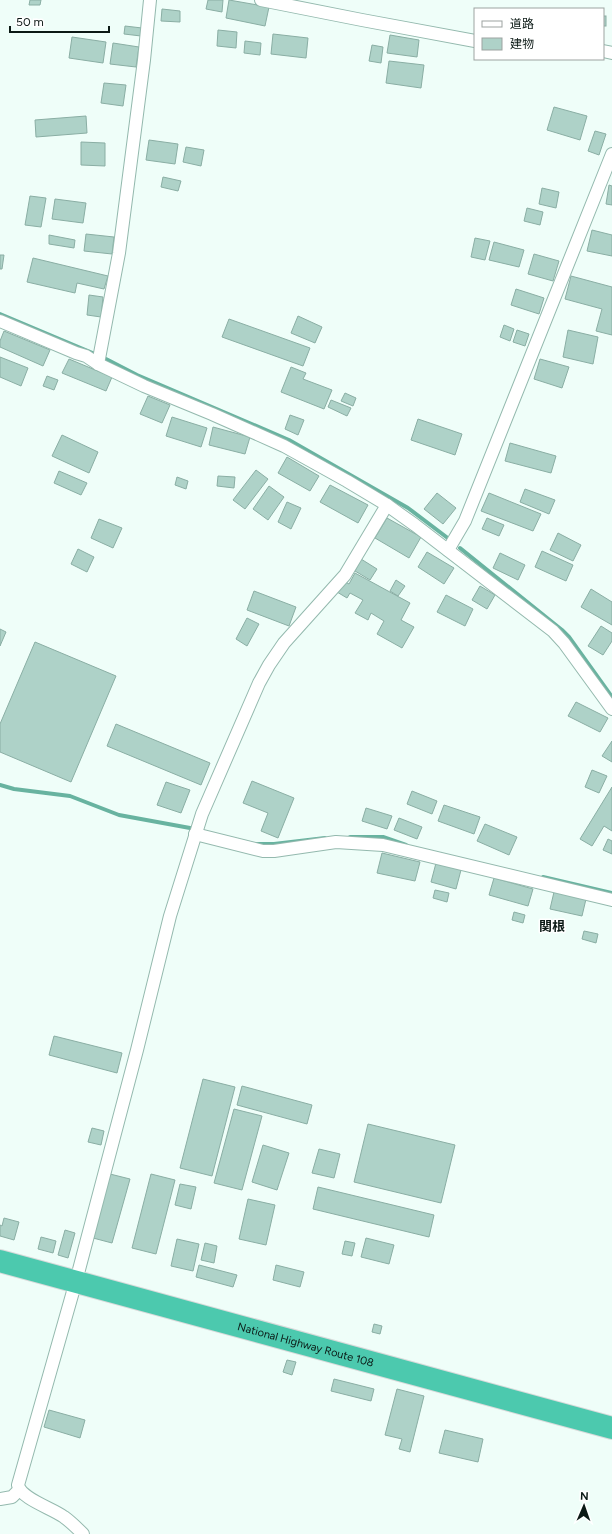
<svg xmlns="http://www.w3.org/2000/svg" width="612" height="1534" font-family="Figtree,'Noto Sans JP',sans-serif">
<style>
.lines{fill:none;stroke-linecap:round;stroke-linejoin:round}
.stream{stroke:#68b3a0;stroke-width:4}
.building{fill:#aed2c8;stroke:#8aaea4}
.street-casing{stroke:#94b9ae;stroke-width:14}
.highway-casing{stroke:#d8dada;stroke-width:24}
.street{stroke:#fff;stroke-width:12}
.highway{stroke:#4cc9ae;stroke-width:22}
.labels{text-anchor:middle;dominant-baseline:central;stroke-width:3;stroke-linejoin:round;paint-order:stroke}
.street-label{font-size:11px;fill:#0b1915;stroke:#fff}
.quarter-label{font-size:13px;font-weight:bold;fill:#0b1915;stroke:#fff}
</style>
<rect width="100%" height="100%" fill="#effef9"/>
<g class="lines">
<g class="stream">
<polyline points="0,314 95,354"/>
<polyline points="106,359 137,375 289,440 408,508 449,539"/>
<polyline points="460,548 562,630 569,637 612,697"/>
<polyline points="0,785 14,789 70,796 119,815 190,828"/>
<polyline points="350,837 383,837 406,845"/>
<polyline points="254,844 274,844 325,838"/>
<polyline points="543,877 612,893"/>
</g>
</g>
<g class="building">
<polygon points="30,0 41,0 40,5 29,5"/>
<polygon points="208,0 223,0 222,12 206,9"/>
<polygon points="229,0 269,7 265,26 226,18"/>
<polygon points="162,9 180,11 180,22 161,21"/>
<rect x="603" y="16" width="3" height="10"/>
<polygon points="125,26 142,28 141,36 124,34"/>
<polygon points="218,30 237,32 236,48 217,46"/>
<polygon points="273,34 308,38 306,58 271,54"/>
<polygon points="390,35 419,40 417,57 387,53"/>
<polygon points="72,37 106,42 103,63 69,58"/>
<polygon points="245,41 261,43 260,55 244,53"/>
<polygon points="113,43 139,47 136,67 110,64"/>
<polygon points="372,45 383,47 381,63 369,61"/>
<polygon points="389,61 424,65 421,88 386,83"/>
<polygon points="104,83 126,85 123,106 101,103"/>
<polygon points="554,107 587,116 580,140 547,130"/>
<polygon points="86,116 87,133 36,137 35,120"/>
<polygon points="595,131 606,134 599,155 588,151"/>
<polygon points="149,140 178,144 175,164 146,160"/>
<polygon points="81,142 105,143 105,166 81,165"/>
<polygon points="186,147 204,150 201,166 183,162"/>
<polygon points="163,177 181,181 178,191 161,187"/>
<polygon points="609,185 612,186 612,205 606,204"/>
<polygon points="542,188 559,192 556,208 539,204"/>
<polygon points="30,196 46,198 41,227 25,225"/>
<polygon points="55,199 86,203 83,223 52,219"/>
<polygon points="527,208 543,212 540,225 524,221"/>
<polygon points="592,230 612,235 612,256 587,251"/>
<polygon points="86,234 114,237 112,254 84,251"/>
<polygon points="49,235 75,240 74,248 49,244"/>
<polygon points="475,238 490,241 485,260 471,257"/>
<polygon points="494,242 524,250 519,267 489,260"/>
<polygon points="534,254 559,261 553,281 528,274"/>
<polygon points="0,255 4,255 2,269 0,269"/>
<polygon points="33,258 108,276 104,289 77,283 75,293 27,282"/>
<polygon points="571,276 612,287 612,335 596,331 602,309 565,299"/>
<polygon points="516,289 544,298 539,314 511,305"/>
<polygon points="89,295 103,297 101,317 87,315"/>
<polygon points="298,316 322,327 315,343 291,333"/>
<polygon points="229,319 310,348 303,366 222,337"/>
<polygon points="504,325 514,329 510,341 500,337"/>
<polygon points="517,330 529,334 525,346 513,342"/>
<polygon points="568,330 598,337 593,364 563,357"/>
<polygon points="4,331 50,350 43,366 0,347 0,341"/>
<polygon points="0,357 28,368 21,386 0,377"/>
<polygon points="69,359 112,377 106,391 62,373"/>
<polygon points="540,359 569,367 562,388 534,379"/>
<polygon points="291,367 306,373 303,379 332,390 324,409 281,392"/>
<polygon points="47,376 58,380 54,390 43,386"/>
<polygon points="345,393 356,398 353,406 341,401"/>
<polygon points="148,396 170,405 162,423 140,414"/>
<polygon points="331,400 351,408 347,416 328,407"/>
<polygon points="290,415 304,420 298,435 285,429"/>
<polygon points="172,417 207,428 201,447 166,436"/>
<polygon points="418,419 462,434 455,455 411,440"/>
<polygon points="213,427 250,437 245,454 209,445"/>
<polygon points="62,435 98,452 89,473 52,456"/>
<polygon points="510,443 556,456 551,473 505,461"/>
<polygon points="287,457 319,476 310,491 278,473"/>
<polygon points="256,470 268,479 245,509 233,500"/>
<polygon points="59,471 87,483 81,495 54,483"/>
<polygon points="218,476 235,477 234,488 217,486"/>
<polygon points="177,477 188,481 186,489 175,485"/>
<polygon points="330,485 368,505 358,523 320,502"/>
<polygon points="269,486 284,497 268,520 253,509"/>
<polygon points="525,489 555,500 549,514 520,502"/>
<polygon points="437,493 456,508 443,524 424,509"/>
<polygon points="489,493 541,514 533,531 481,511"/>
<polygon points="287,502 301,508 291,529 278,522"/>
<polygon points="387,518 421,537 409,558 375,538"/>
<polygon points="487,518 504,525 499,536 482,529"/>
<polygon points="99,519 122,528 113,548 91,538"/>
<polygon points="558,533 581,545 573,561 550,550"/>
<polygon points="78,549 94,557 87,572 71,564"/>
<polygon points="542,551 573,565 566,581 535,567"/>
<polygon points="427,552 454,568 444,584 418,567"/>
<polygon points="500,553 525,565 518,580 493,568"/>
<polygon points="361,559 377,569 370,580 355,571"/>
<polygon points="355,573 410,603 401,620 414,627 402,648 377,634 384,621 371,613 368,620 355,613 363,600 350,593 347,598 337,592 344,581 349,584"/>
<polygon points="396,580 405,586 398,596 390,591"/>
<polygon points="480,586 495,595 487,609 472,600"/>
<polygon points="591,589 612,602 612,625 581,607"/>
<polygon points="254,591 296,607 289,626 247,610"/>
<polygon points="446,595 473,609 465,626 437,612"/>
<polygon points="247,618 259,624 247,646 236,639"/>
<polygon points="601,626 612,633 612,641 603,655 588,646"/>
<polygon points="0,629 6,632 0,646"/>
<polygon points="35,642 116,676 71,782 0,752 0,724"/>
<polygon points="576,702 608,718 600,732 568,716"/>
<polygon points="116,724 210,763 201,785 107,746"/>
<polygon points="612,741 612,762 602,756"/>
<polygon points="592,770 607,776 599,793 585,787"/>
<polygon points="252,781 294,798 278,838 261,831 268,813 243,803"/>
<polygon points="166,782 190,790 181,813 157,805"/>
<polygon points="612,787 612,831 604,826 592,846 580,839"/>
<polygon points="412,791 437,801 432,814 407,804"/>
<polygon points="444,805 480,817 474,834 438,821"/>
<polygon points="366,808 392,816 387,829 362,821"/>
<polygon points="399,818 422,827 417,839 394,830"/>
<polygon points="485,824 517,837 509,855 477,841"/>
<polygon points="608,839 612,841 612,854 603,850"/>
<polygon points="382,853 420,862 415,881 377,873"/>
<polygon points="436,863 461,870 456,889 431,882"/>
<polygon points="494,878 533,889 528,906 489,895"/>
<polygon points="435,890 449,893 447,902 433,898"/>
<polygon points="554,892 586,899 582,916 550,909"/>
<polygon points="514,912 525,915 523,923 512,920"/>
<polygon points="584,931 598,934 596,943 582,939"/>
<polygon points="54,1036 122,1053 117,1073 49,1055"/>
<polygon points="203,1079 235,1087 212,1176 180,1168"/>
<polygon points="242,1086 312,1105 307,1124 237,1105"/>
<polygon points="234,1109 262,1116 242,1190 214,1183"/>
<polygon points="368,1124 455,1145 441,1203 354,1182"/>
<polygon points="92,1128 104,1131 101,1145 88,1142"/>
<polygon points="263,1145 289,1153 277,1190 252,1182"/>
<polygon points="319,1149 340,1154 334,1178 312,1173"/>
<polygon points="110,1174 130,1179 112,1243 93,1238"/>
<polygon points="151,1174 175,1180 156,1254 132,1248"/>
<polygon points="180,1184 196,1187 191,1209 175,1205"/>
<polygon points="318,1187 434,1215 429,1237 313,1209"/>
<polygon points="248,1199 275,1205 266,1245 239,1239"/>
<polygon points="4,1218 19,1222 14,1240 0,1236 0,1225 2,1226"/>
<polygon points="65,1230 75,1233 68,1258 58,1255"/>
<polygon points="41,1237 56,1241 53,1253 38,1249"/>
<polygon points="366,1238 394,1245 389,1264 361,1257"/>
<polygon points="177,1239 199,1244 193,1271 171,1266"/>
<polygon points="345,1241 355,1243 352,1256 342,1254"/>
<polygon points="205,1243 217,1246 214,1263 201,1260"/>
<polygon points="199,1265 237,1275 233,1287 196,1277"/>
<polygon points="276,1265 304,1272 300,1287 273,1280"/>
<polygon points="374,1324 382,1326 380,1334 372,1332"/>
<polygon points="287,1360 296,1362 292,1375 283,1372"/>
<polygon points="334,1379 374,1389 371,1401 331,1391"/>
<polygon points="397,1389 424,1396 410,1452 399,1449 402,1439 385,1435"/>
<polygon points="49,1410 85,1420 80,1438 44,1427"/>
<polygon points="445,1430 483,1439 478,1462 439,1453"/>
</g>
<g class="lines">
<defs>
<g id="street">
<polyline points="261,0 362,20 475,41"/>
<polyline points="603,51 612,53"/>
<polyline points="0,321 76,353 86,356 98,364 144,386 212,414 284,446 347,481 387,505 415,525 553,631 564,643 612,709"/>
<polyline points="98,364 119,253 144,60 150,0"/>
<polyline points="448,550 465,521 612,154"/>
<polyline points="195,834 263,851 274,851 336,842 383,845 612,900"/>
<polyline points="0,1499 12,1497 19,1490"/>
<path d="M 83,1534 C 77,1528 71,1522 64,1517 C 52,1508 21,1499 18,1485 L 76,1281 L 137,1050 L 170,916 L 202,814 L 259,683 L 269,665 L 284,643 L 345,575 L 387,505"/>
</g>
<g id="highway">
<path id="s1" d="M 0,1261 L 612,1428"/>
</g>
</defs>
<use href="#street" class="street-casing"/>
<use href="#highway" class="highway-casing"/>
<use href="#street" class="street"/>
<use href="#highway" class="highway"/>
</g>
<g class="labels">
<g class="street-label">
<text stroke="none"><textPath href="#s1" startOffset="317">National Highway Route 108</textPath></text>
</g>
<g class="quarter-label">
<text x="552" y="926">関根</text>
</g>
</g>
<rect x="474" y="8" width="130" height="52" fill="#ffffff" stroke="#9da3a1"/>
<rect x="482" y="21" width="20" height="6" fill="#ffffff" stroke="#9da3a1"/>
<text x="510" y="28" font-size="12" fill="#0b1915">道路</text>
<rect x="482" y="38" width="20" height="12" fill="#aed2c8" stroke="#9da3a1"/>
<text x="510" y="48" font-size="12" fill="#0b1915">建物</text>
<g transform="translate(584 1506) rotate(2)" stroke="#ffffff" stroke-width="3" paint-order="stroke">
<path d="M0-3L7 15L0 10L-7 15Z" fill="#0b1915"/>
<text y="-6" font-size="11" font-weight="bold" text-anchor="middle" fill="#0b1915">N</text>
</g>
<path d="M10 26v6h99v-6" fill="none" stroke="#0b1915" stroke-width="2"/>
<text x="16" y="26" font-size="12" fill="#0b1915" stroke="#ffffff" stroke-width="3" paint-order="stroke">50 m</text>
</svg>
